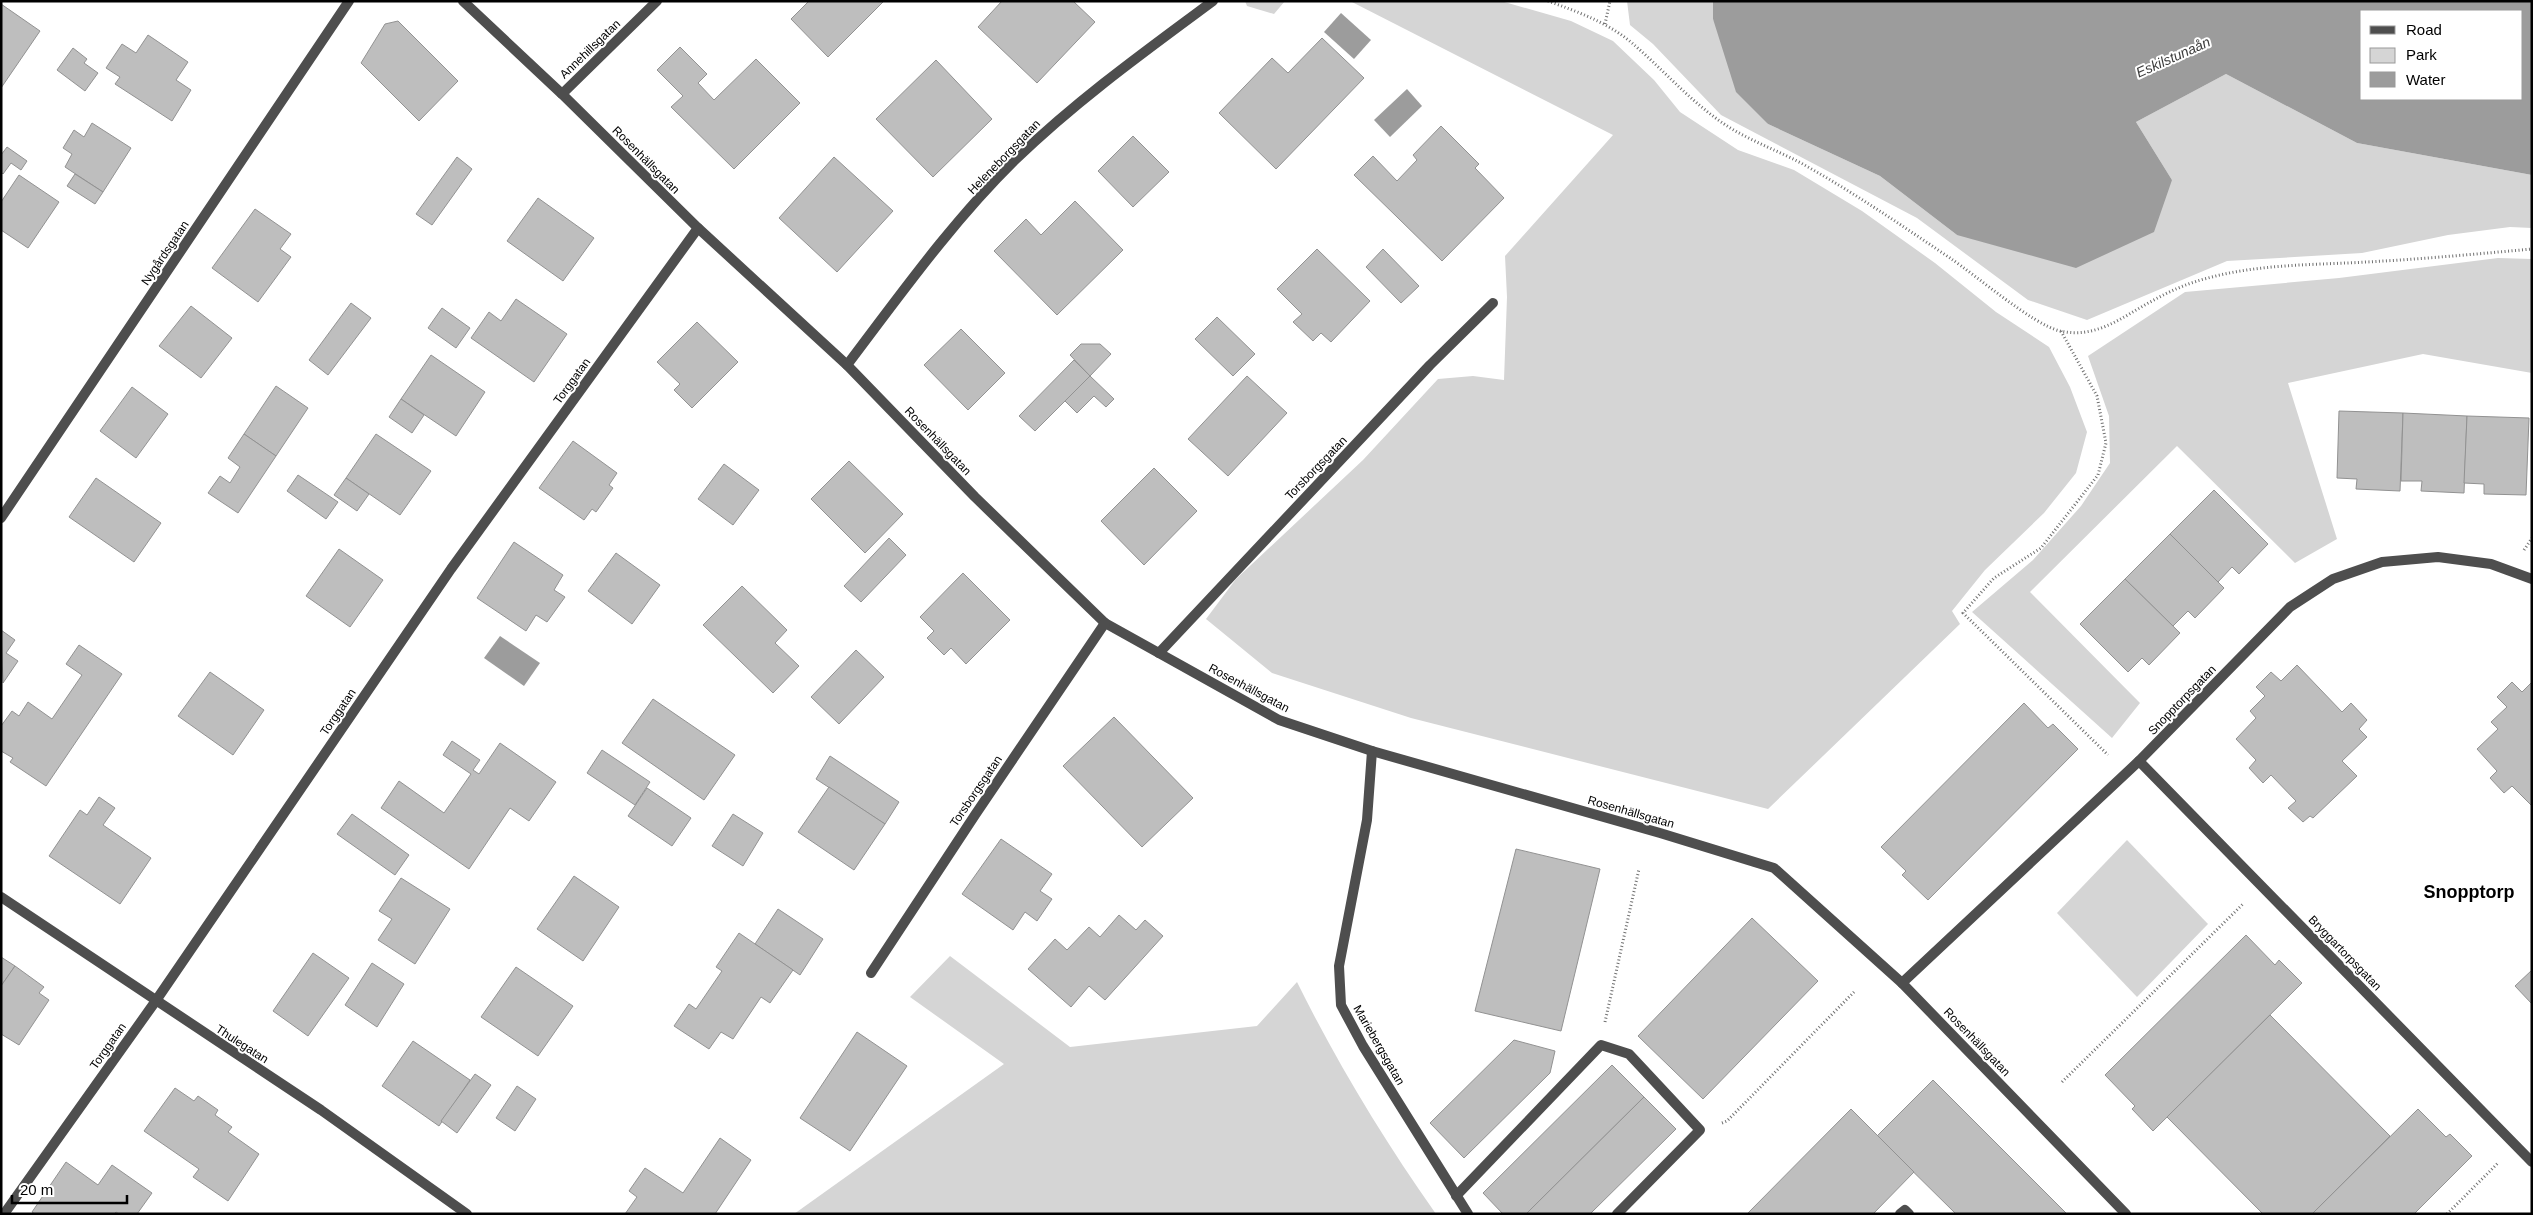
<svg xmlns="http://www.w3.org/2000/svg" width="2533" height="1215" font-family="Helvetica,sans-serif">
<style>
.green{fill:#d5d5d5}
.water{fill:#9c9c9c;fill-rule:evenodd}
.building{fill:#bebebe;stroke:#929292}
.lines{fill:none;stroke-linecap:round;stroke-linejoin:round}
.path{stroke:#707070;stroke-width:3;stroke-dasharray:1 2.5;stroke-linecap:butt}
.service{stroke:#4e4e4e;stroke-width:10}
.minor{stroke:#4e4e4e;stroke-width:10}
.labels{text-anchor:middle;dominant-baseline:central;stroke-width:4;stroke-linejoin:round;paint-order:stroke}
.street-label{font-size:12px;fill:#000;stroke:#fff}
.water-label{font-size:14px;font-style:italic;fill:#3d3d3d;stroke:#fff}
.district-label{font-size:18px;font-weight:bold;fill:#000;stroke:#fff}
</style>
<rect width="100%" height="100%" fill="#fff"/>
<g class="green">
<polygon points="1245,1 1285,1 1274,14 1247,6"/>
<polygon points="1350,1 1501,1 1571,21 1613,41 1654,80 1680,112 1738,150 1794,170 1862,211 1935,263 1996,312 2049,347 2070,387 2087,432 2076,473 2044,513 1985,570 1952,611 1960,624 1768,809 1411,718 1272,673 1206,619 1236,579 1363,460 1438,379 1473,376 1504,380 1507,297 1505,256 1613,135"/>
<polygon points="1627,1 1713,1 1713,19 1768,124 1880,176 1957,235 2172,180 2136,122 2226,74 2357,143 2532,175 2532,228 2510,227 2448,235 2362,253 2227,261 2087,320 2028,300 1917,218 1721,115 1653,44 1630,25"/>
<polygon points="2498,258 2532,259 2532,373 2423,354 2288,383 2337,539 2295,563 2177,446 2030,592 2140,703 2112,738 1972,612 2033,560 2081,506 2110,463 2109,416 2088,356 2185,292 2339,278"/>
<polygon points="2127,840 2208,924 2137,997 2057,913"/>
<path d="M 950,956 L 1070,1047 L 1257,1026 L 1297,982 C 1337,1063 1384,1140 1436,1214 L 794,1214 L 1004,1064 L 910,997 Z"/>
</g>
<g class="water">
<path d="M 1713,1 L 2532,1 L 2532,175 L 2357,143 L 2226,74 L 2136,122 L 2172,180 L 2154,232 L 2076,268 L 1957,235 L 1880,176 L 1768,124 L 1736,92 L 1713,19 ZM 2362,11 L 2522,11 L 2522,99 L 2362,99 Z"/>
<polygon points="1341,13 1371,40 1354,59 1324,32"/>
<polygon points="1407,89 1422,106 1390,137 1374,120"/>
<polygon points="500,636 540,663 524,686 484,658"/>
</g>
<g class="building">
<polygon points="809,1 884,1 828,57 791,19"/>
<polygon points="1002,1 1073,1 1095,22 1037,83 978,27"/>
<polygon points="1,4 40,31 1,88"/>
<polygon points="398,21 458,81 419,121 361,63 385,24"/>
<polygon points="148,35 188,62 176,80 191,90 172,121 115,84 120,77 106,68 122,44 136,53"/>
<polygon points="1322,38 1364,78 1276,169 1219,113 1272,58 1288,73"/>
<polygon points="680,47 707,74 698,83 714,100 756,59 800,103 734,169 671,107 683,96 657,70"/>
<polygon points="73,48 87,59 84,63 98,73 85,91 57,70"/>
<polygon points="936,60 992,119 933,177 876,119"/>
<polygon points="92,123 131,148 103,192 65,167 72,154 63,148 74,130 84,137"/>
<polygon points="1441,126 1479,164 1475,168 1504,198 1442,261 1354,175 1373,156 1397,181 1417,160 1413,155"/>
<polygon points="1133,136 1169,172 1133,207 1098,171"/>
<polygon points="7,147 27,161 21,170 11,163 3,174 1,172 1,155"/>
<polygon points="457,157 472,169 432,225 416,214"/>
<polygon points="834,157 893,211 837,272 779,218"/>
<polygon points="75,174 103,192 95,204 67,186"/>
<polygon points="19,175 59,202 28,248 1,230 1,202"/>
<polygon points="538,198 594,238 563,281 507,241"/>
<polygon points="1075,201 1123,250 1057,315 994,251 1026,219 1041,235"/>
<polygon points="255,209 291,234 280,249 291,257 258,302 212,268"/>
<polygon points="1317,249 1370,301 1331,342 1321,333 1313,341 1293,322 1302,314 1277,289"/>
<polygon points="1383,249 1419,286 1401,303 1366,267"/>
<polygon points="516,299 567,334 534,382 471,338 489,312 501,321"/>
<polygon points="351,303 371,318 328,375 309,360"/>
<polygon points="191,306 232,338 201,378 159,346"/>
<polygon points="442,308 470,328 456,348 428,328"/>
<polygon points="1217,317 1255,354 1233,376 1195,339"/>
<polygon points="697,322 738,362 692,408 674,390 680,384 657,362"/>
<polygon points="961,329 1005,373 968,410 924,365"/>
<polygon points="1081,344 1100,344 1111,354 1090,376 1070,355"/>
<polygon points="431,355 485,392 456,436 401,399"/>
<polygon points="1074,360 1090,376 1035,431 1019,416"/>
<polygon points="1090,376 1114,399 1106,407 1094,396 1077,413 1065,401"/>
<polygon points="1247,376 1287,413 1228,476 1188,439"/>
<polygon points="276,386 308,408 276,456 244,434"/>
<polygon points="132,387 168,414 136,458 100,431"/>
<polygon points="401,399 424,415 412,433 389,417"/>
<polygon points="2339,411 2403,413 2400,491 2356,489 2357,479 2337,478"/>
<polygon points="2403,413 2467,416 2464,493 2421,491 2422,481 2401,481"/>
<polygon points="2467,416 2529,418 2526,495 2484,494 2484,484 2464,483"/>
<polygon points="244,434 276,456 238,513 208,493 220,476 230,483 240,467 228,458"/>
<polygon points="376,434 431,471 400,515 346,478"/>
<polygon points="573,441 617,473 609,485 613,488 596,512 592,509 584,520 539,488"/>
<polygon points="849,461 903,514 865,553 811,499"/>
<polygon points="724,464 759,490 733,525 698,499"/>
<polygon points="1154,468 1197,511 1144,565 1101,521"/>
<polygon points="298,475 338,502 326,519 287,491"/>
<polygon points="96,478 161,523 134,562 69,517"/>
<polygon points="346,478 369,494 357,511 334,495"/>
<polygon points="2214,490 2268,544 2239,574 2232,567 2218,582 2170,534"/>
<polygon points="2170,534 2224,588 2195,618 2188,611 2173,626 2125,579"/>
<polygon points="889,538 906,555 861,602 844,586"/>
<polygon points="514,542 563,575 554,590 565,597 547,622 536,615 526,631 477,598"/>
<polygon points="339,549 383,580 350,627 306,596"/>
<polygon points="616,553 660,585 632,624 588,591"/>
<polygon points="963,573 1010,620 966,664 951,648 944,655 927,638 934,631 920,617"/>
<polygon points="2125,579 2180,633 2149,665 2142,658 2128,672 2080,624"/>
<polygon points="742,586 787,630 775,643 799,666 773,693 703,625"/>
<polygon points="1,630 15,640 6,653 18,661 3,683"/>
<polygon points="79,645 122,674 46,786 10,762 13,758 1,751 1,726 12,711 19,716 28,702 52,719 82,675 66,664"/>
<polygon points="856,650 884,677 839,724 811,697"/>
<polygon points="2297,665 2342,712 2351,703 2367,720 2359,729 2367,737 2342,761 2357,776 2313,818 2310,816 2303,822 2288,808 2296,801 2271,775 2263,783 2249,768 2256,760 2236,739 2256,718 2250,711 2265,696 2256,687 2271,672 2281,681"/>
<polygon points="210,672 264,710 233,755 178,716"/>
<polygon points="2512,682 2522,692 2532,682 2532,806 2512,786 2504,793 2490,778 2497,771 2477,749 2498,729 2491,722 2507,707 2497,697"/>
<polygon points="653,699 735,755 704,800 622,743"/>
<polygon points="2024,703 2048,728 2053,724 2078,749 1928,900 1902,875 1906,871 1881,847"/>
<polygon points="1114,717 1193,798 1142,847 1063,766"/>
<polygon points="452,741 480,760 473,770 479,774 500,743 556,782 529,821 510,808 469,869 381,808 399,781 444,813 471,774 443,755"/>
<polygon points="602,750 650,782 635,805 587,773"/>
<polygon points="830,756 899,802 885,824 816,779"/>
<polygon points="829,787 885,824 854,870 798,832"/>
<polygon points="647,788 691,818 672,846 628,816"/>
<polygon points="99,797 115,808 103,825 151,858 120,904 49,856 80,810 87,815"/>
<polygon points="352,814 409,855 395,875 337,834"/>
<polygon points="733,814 763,833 743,866 712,846"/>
<polygon points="1001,839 1052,874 1040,891 1052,899 1037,921 1025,912 1013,930 962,894"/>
<polygon points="1516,849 1600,869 1561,1031 1475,1011"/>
<polygon points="574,876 619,907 583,961 537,929"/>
<polygon points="401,878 450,909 415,964 378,940 392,919 379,911"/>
<polygon points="778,909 823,939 800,975 755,944"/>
<polygon points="1119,915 1136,930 1145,920 1163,936 1105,1000 1089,986 1071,1007 1028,969 1055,939 1067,950 1089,927 1100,937"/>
<polygon points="1752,918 1818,981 1703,1099 1638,1036"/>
<polygon points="739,933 793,970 770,1003 761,997 733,1039 721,1032 709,1049 674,1026 689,1004 696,1009 722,971 716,967"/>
<polygon points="2246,935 2275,965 2279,960 2302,983 2153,1131 2132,1109 2135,1106 2105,1075"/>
<polygon points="313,953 349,978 308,1036 273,1011"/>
<polygon points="1,957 15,966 1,986"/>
<polygon points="372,963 404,984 377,1027 345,1005"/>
<polygon points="15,966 44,987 39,993 49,1000 19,1045 1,1034 1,986"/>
<polygon points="516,967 573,1006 538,1056 481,1017"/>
<polygon points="2532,970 2532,1004 2515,986"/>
<polygon points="2270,1015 2390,1136 2312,1214 2263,1214 2167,1117"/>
<polygon points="857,1032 907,1066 850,1151 800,1118"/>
<polygon points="1514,1040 1555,1051 1550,1073 1464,1158 1430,1123"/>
<polygon points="413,1041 470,1080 439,1126 382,1086"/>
<polygon points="1612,1065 1644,1097 1526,1214 1503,1214 1483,1193"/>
<polygon points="475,1074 491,1085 457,1133 441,1121"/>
<polygon points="1933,1080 2067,1214 1956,1214 1877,1136"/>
<polygon points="517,1086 536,1099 515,1131 496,1118"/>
<polygon points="175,1088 194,1101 198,1096 218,1110 215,1115 232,1127 228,1132 259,1154 228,1201 193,1177 199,1169 144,1131"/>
<polygon points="1644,1097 1676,1129 1590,1214 1526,1214"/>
<polygon points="1851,1109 1914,1172 1873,1214 1747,1214"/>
<polygon points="2418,1109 2446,1137 2450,1134 2472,1156 2414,1214 2312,1214"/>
<polygon points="720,1138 751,1160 715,1214 625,1214 637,1197 629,1191 645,1168 683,1193"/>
<polygon points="66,1162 98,1185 112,1165 152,1193 137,1214 119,1214 116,1212 114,1214 35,1214 32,1212"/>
</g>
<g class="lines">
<g class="path">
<path d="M 1548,1 C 1578,12 1607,22 1632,43 C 1665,71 1694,106 1732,129 C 1754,142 1778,151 1801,163 C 1853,192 1901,225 1950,258 C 1977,276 2032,324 2060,331 C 2097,339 2122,317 2152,301 C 2170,291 2188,283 2208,278 C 2259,264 2313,265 2367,262 C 2422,259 2477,254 2532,249"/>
<polyline points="1605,24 1610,1"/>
<polyline points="2061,331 2097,396 2106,443 2098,475 2041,548 1994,578 1963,613 2108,755"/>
<polyline points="2524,550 2532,538"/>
<polyline points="1605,1022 1639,869"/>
<polyline points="2062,1082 2243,904"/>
<polyline points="1722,1123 1727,1121 1854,992"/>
<polyline points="2447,1214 2498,1163"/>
</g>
<g class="service">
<polyline points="1456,1196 1601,1045 1629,1054 1700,1130 1617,1214"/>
<polyline points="1900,1214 1905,1210 1909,1214"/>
</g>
<g class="minor">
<polyline points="463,1 562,94 698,228 847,365 975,497 1105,623 1279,720 1372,751 1660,833 1774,868 1902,983 2126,1214"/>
<polyline points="562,94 657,1"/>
<path d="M 847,365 C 900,295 952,222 1015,160 C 1076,101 1144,52 1213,1"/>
<polyline points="1,518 349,1"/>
<polyline points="1159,653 1430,365 1493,303"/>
<polyline points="1372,751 1367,820 1339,966 1341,1005 1363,1046 1468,1214"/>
<polyline points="2139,761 2532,1162"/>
<polyline points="1,897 321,1110 467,1214"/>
<polyline points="871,973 975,815 1105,623"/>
<polyline points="1902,983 2139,761 2290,607 2333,579 2382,562 2438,557 2491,564 2532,579"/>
<polyline points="4,1214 155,1002 451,569 698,228"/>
</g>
</g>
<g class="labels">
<g class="street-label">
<text transform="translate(590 49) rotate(-44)">Annehillsgatan</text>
<text transform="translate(1004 157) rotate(-46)">Heleneborgsgatan</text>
<text transform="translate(646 160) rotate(45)">Rosenhällsgatan</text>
<text transform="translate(165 253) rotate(-56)">Nygårdsgatan</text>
<text transform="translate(572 381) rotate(-54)">Torggatan</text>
<text transform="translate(938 441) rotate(46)">Rosenhällsgatan</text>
<text transform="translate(1316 468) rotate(-46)">Torsborgsgatan</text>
<text transform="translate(1249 688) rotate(28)">Rosenhällsgatan</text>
<text transform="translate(2182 700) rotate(-46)">Snopptorpsgatan</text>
<text transform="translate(338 712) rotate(-56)">Torggatan</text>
<text transform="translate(976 791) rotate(-56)">Torsborgsgatan</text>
<text transform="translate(1631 812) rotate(16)">Rosenhällsgatan</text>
<text transform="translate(2345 953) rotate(46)">Bryggartorpsgatan</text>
<text transform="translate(1977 1042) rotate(46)">Rosenhällsgatan</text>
<text transform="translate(242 1044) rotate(33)">Thulegatan</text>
<text transform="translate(1379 1045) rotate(60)">Mariebergsgatan</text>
<text transform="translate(108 1046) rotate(-55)">Torggatan</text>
</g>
<g class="water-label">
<text transform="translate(2173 57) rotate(-24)">Eskilstunaån</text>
</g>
<g class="district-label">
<text x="2469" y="892">Snopptorp</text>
</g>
</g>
<rect width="2533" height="1215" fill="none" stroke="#000000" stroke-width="5"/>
<rect x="2360" y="10" width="162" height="90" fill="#ffffff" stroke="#999999"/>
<rect x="2370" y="26" width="25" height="8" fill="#4e4e4e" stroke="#999999"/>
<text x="2406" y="35" font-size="15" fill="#000000">Road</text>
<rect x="2370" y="48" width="25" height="15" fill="#d5d5d5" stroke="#999999"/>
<text x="2406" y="60" font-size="15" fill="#000000">Park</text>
<rect x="2370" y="72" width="25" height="15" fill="#9c9c9c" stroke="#999999"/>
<text x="2406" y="85" font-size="15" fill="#000000">Water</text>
<path d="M12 1195v8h115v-8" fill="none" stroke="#000000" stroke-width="2.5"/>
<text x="20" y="1195" font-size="15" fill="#000000" stroke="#ffffff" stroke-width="4" paint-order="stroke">20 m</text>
</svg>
